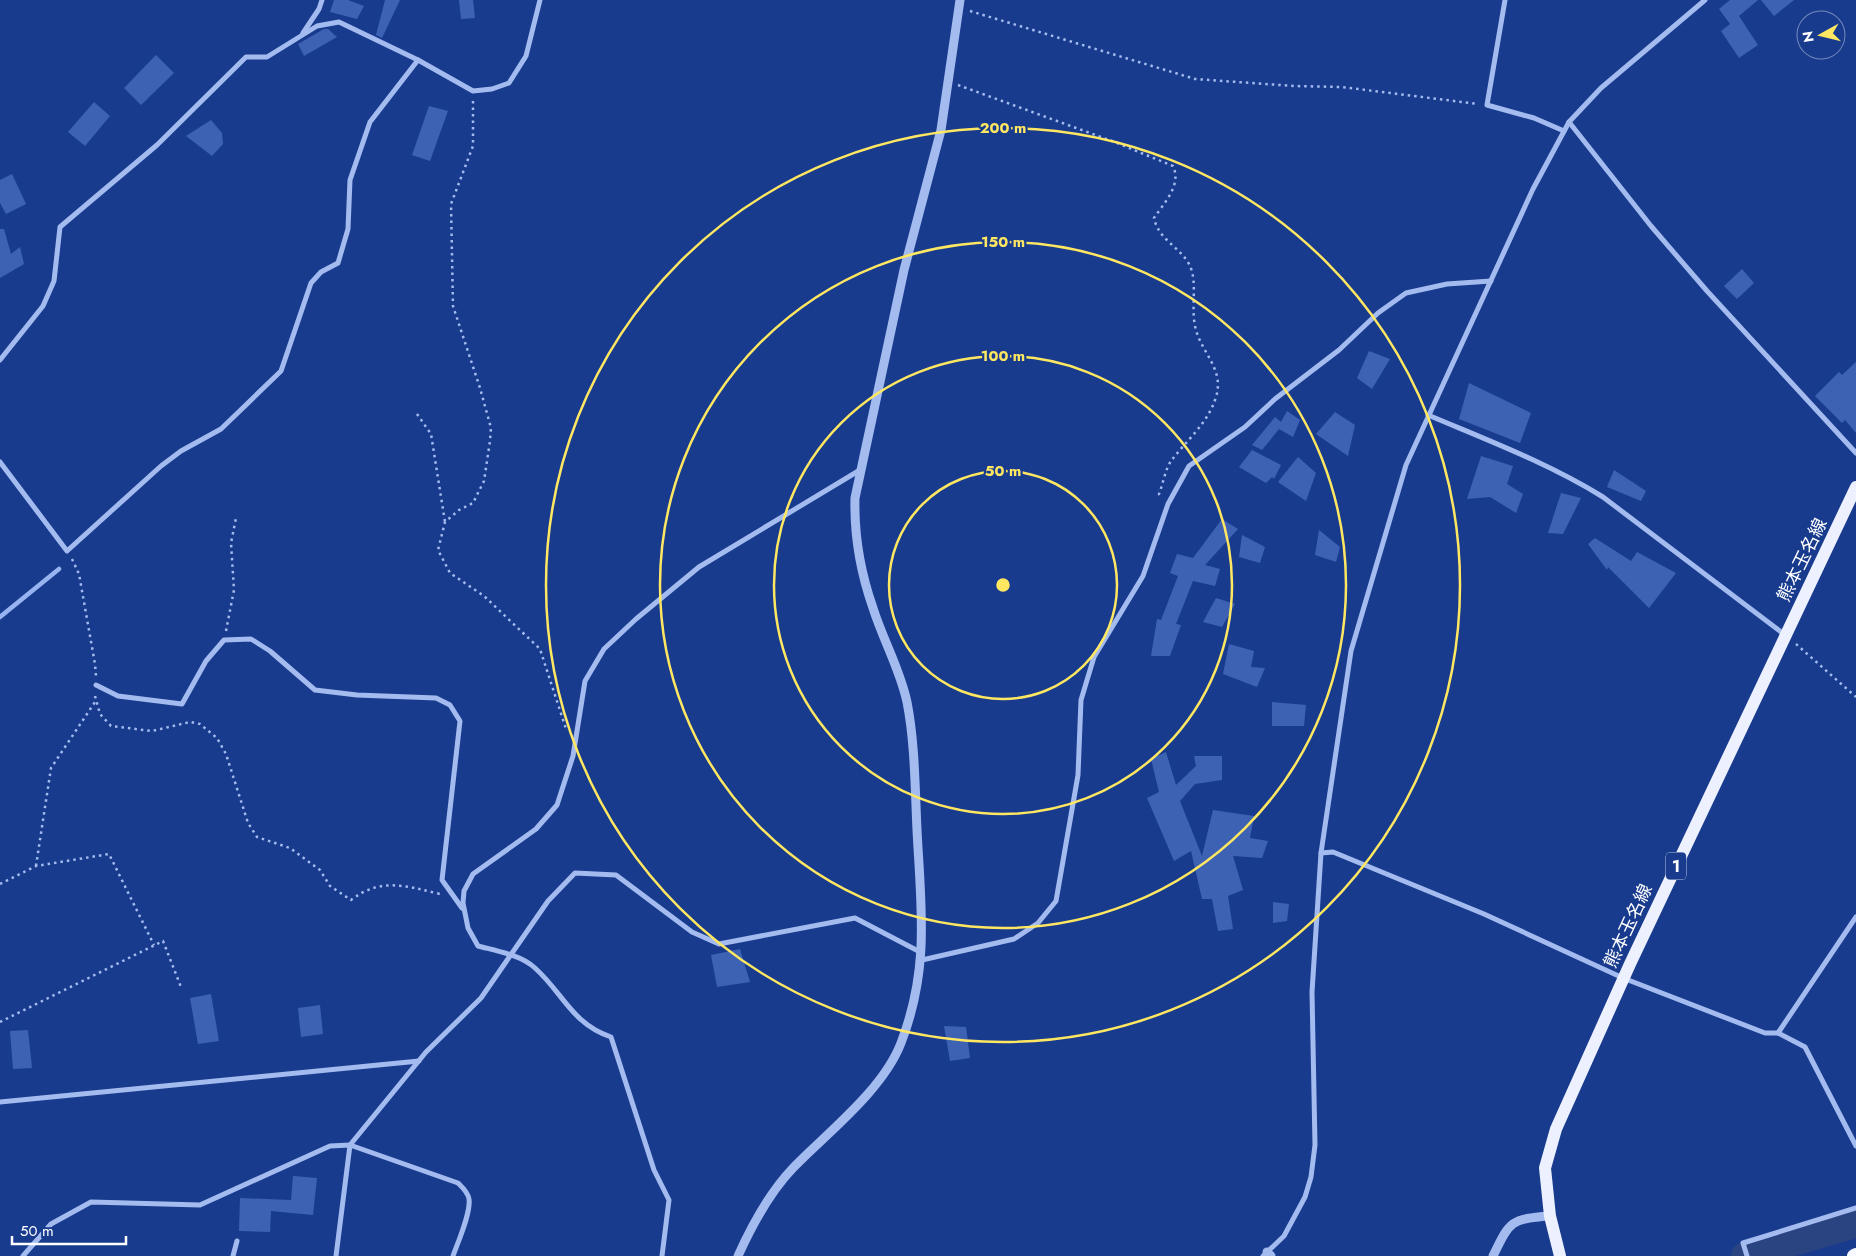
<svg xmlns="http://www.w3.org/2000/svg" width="1856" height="1256" font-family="Jost,'Noto Sans JP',sans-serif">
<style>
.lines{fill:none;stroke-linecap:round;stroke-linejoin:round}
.stream{stroke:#97b4f1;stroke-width:4.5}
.river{stroke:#2a4381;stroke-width:28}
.building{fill:#3d62b4}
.path{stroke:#a4bbef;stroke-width:2.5;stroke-dasharray:2.5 4;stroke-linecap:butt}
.minor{stroke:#a4bbef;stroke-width:5}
.tertiary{stroke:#a4bbef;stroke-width:9}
.primary{stroke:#ecf0ff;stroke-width:12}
.trunk{stroke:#f6f8ff;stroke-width:14}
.ring{fill:none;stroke:#ffe762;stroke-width:2.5}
.labels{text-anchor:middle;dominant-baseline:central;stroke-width:4.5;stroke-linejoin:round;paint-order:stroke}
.shield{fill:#183b8e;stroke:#bac4dd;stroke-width:1}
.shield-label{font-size:16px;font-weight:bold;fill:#fff}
.street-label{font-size:18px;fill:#fff;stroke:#183b8e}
.centre{fill:#ffe762;stroke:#183b8e;stroke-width:2.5}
.ring-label{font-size:15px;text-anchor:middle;font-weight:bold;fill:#ffe762;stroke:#183b8e;stroke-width:4.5;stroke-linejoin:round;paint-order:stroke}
</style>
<rect width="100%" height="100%" fill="#183b8e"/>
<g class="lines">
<polyline class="stream" points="0,617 59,569"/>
<polyline class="river" points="1745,1256 1856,1224"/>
</g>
<g class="building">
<polygon points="334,0 348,0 364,6 357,19 330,12"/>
<polygon points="385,0 400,0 382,38 376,35"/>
<polygon points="459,0 473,0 475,18 461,19"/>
<polygon points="1730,0 1758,0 1739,16 1758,45 1739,58 1721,31 1730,24 1719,9"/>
<polygon points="1761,0 1794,0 1774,16"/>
<polygon points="324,29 328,29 337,37 304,56 298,44"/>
<polygon points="156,55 174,73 141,105 124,88"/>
<polygon points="94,102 110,116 85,146 68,132"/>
<polygon points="429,106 448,111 430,161 412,155"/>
<polygon points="211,120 222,133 223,144 212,156 186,136"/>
<polygon points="12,174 26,204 6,214 0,203 0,180"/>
<polygon points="0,229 4,229 11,254 20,247 24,264 0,278"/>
<polygon points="1742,269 1754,283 1737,299 1724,286"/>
<polygon points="1369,351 1390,359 1372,389 1357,378"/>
<polygon points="1856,362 1856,433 1845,420 1842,423 1815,396 1839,372 1842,375"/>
<polygon points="1469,383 1531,413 1520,443 1459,419"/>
<polygon points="1287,411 1300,420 1293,437 1279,429 1262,450 1252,445 1275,417 1281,422"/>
<polygon points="1335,412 1355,425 1348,456 1316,434"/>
<polygon points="1252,450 1281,465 1274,479 1272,477 1266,483 1239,467"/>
<polygon points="1481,456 1513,466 1507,484 1523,494 1516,513 1490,497 1467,499"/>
<polygon points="1298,457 1316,473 1306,501 1278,482"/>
<polygon points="1614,470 1646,491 1641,501 1607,487"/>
<polygon points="1561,493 1581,498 1563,534 1548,533"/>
<polygon points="1222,519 1238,529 1205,565 1220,569 1215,586 1193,581 1176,624 1181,625 1170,656 1151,656 1157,619 1161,620 1178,576 1170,573 1177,554 1193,558"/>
<polygon points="1319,530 1340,547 1336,562 1315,555"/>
<polygon points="1242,535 1265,547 1260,563 1239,557"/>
<polygon points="1595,538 1631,561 1637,552 1676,573 1649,608 1608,567 1607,570 1588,544"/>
<polygon points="1216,598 1235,604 1222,627 1203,622"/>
<polygon points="1229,644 1254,651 1251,667 1265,668 1257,687 1223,674"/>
<polygon points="1272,702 1306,705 1304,726 1272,726"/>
<polygon points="1166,752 1176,785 1196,766 1194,756 1222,756 1222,780 1195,784 1180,801 1202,856 1213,810 1254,816 1250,838 1268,841 1262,858 1233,856 1243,890 1228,896 1233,929 1218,931 1212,899 1202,899 1191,851 1174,861 1147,798 1159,792 1151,759"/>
<polygon points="1273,902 1289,904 1287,921 1273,923"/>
<polygon points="740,949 750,982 717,987 711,955"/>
<polygon points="211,994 219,1041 198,1044 190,998"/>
<polygon points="320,1005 323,1034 301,1037 298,1008"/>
<polygon points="944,1026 966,1027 970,1058 950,1061"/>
<polygon points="28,1030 32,1068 13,1069 10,1031"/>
<polygon points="293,1176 317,1178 313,1215 271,1211 270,1232 239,1231 240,1198 291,1200"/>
</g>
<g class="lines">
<g class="path">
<polyline points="970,11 1195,79 1294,86 1342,87 1478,104"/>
<path d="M 958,85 L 1112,141 L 1173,166 C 1182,185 1164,203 1154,218 C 1159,241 1181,247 1190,266 C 1198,283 1190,310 1196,330 C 1203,355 1226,371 1215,400 C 1207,424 1185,442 1171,461 C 1165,470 1163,484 1159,494 L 1162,497"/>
<polyline points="473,101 473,146 451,204 453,306 480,388 491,428 490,441 484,481 473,503 459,510 445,522 438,550 450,573 484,596 540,649 566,729"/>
<polyline points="417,414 431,434 445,522"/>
<polyline points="72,559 79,574 95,664 96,676"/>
<polyline points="226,631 234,590 231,543 236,518"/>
<polyline points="1796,644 1856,697"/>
<path d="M 95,696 L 100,714 L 111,726 L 152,731 L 190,722 L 200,724 L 217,738 L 226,754 L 248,823 L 257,837 L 290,848 L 320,870 L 330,886 L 351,900 C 381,877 406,886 440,894"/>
<polyline points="36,866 51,768 95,702"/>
<polyline points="0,884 36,866 109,854 154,945"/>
<polyline points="0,1022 163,941 181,987"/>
</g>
<g class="minor">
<polyline points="1505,0 1487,105 1534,118 1564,131"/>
<polyline points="303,33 319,9 322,0"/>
<polyline points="1569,122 1651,226 1707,291 1856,453"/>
<polyline points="0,360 43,306 54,281 60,227 157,145 246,57 267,57 317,26 339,22 418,60 473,91 492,89 509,83 526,56 540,0"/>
<path d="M 1428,415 C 1487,440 1548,463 1603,497 L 1785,635"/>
<polyline points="0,462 67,551 161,466 181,451 221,429 281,371 311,283 321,272 338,263 348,229 350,180 370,122 418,60"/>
<polyline points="96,685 118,696 182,704 206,661 224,640 251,639 270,651 315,690 357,695 436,698 450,705 460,721 442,880 462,908"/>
<polyline points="1321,853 1333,852 1484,914 1623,978 1765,1033 1778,1033"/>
<polyline points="1856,917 1778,1033 1805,1047 1856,1146"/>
<polyline points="922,960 1014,939 1038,923 1056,901 1078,775 1081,700 1094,657 1143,576 1168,504 1189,466 1245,427 1275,399 1339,350 1378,313 1406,293 1447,284 1491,281"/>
<polyline points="0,1102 419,1061"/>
<path d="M 23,1256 L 51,1224 L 91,1202 L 200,1205 L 330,1146 L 350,1145 L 458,1183 C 462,1187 468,1192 469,1199 C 471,1213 458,1242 453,1256"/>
<polyline points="233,1256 237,1241"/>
<polyline points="336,1256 350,1145 426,1052 481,998 548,901 575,873 616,875 692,932 719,944 855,918 922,953"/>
<path d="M 662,1256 L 669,1200 L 654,1170 L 611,1037 C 572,1024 563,993 535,968 C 521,955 497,951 478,946 L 468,928 L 463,903 L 464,891 L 473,874 L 536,829 L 557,805 L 573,756 L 585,681 L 604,649 L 636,619 L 699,567 L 860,470"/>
<polyline points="1263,1256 1284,1236 1305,1197 1311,1177 1315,1145 1312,992 1321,853 1351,651 1406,465 1533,189 1569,122 1601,88 1705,0"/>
<polyline points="1747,1256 1743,1243 1856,1208"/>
</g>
<g class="tertiary">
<polyline points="1267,1252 1271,1256"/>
<path d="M 738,1256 C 752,1225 769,1193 793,1168 C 827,1133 883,1090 901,1043 C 930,968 921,908 917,830 C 915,788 915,743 907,702 C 900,669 883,640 873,608 C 860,571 854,537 855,498 L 904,270 L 941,130 L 960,0"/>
<path d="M 1493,1256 C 1510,1221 1510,1219 1550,1216"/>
</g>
<polyline class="primary" points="1560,1256 1550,1216 1545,1168 1556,1129 1630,964 1856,487"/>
<polyline class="trunk" points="1854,1256 1856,1255"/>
</g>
<g class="ring">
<circle cx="1003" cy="585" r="114"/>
<circle cx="1003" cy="585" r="229"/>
<circle cx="1003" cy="585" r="343"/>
<circle cx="1003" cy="585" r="457"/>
</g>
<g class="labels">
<rect class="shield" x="1666" y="852.5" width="20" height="27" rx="4"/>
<g class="shield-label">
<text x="1676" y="866">1</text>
</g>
<g class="street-label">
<text transform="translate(1802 560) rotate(-64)">熊本玉名線</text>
<text transform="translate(1628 926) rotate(-65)">熊本玉名線</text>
</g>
</g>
<circle cx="1003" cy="585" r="8" class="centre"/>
<g class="ring-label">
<text x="1003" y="133">200 m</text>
<text x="1003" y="247">150 m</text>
<text x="1003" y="361">100 m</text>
<text x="1003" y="476">50 m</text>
</g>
<g transform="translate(1821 35) rotate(262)"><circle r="24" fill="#183b8e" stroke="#7489bb"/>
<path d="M0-4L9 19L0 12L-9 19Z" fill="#ffe762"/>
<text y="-8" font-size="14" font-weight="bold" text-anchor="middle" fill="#ffffff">N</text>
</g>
<path d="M12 1236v8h114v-8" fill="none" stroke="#ffffff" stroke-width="2.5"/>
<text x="20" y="1236" font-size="15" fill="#ffffff" stroke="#183b8e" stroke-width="4" paint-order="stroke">50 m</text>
</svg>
